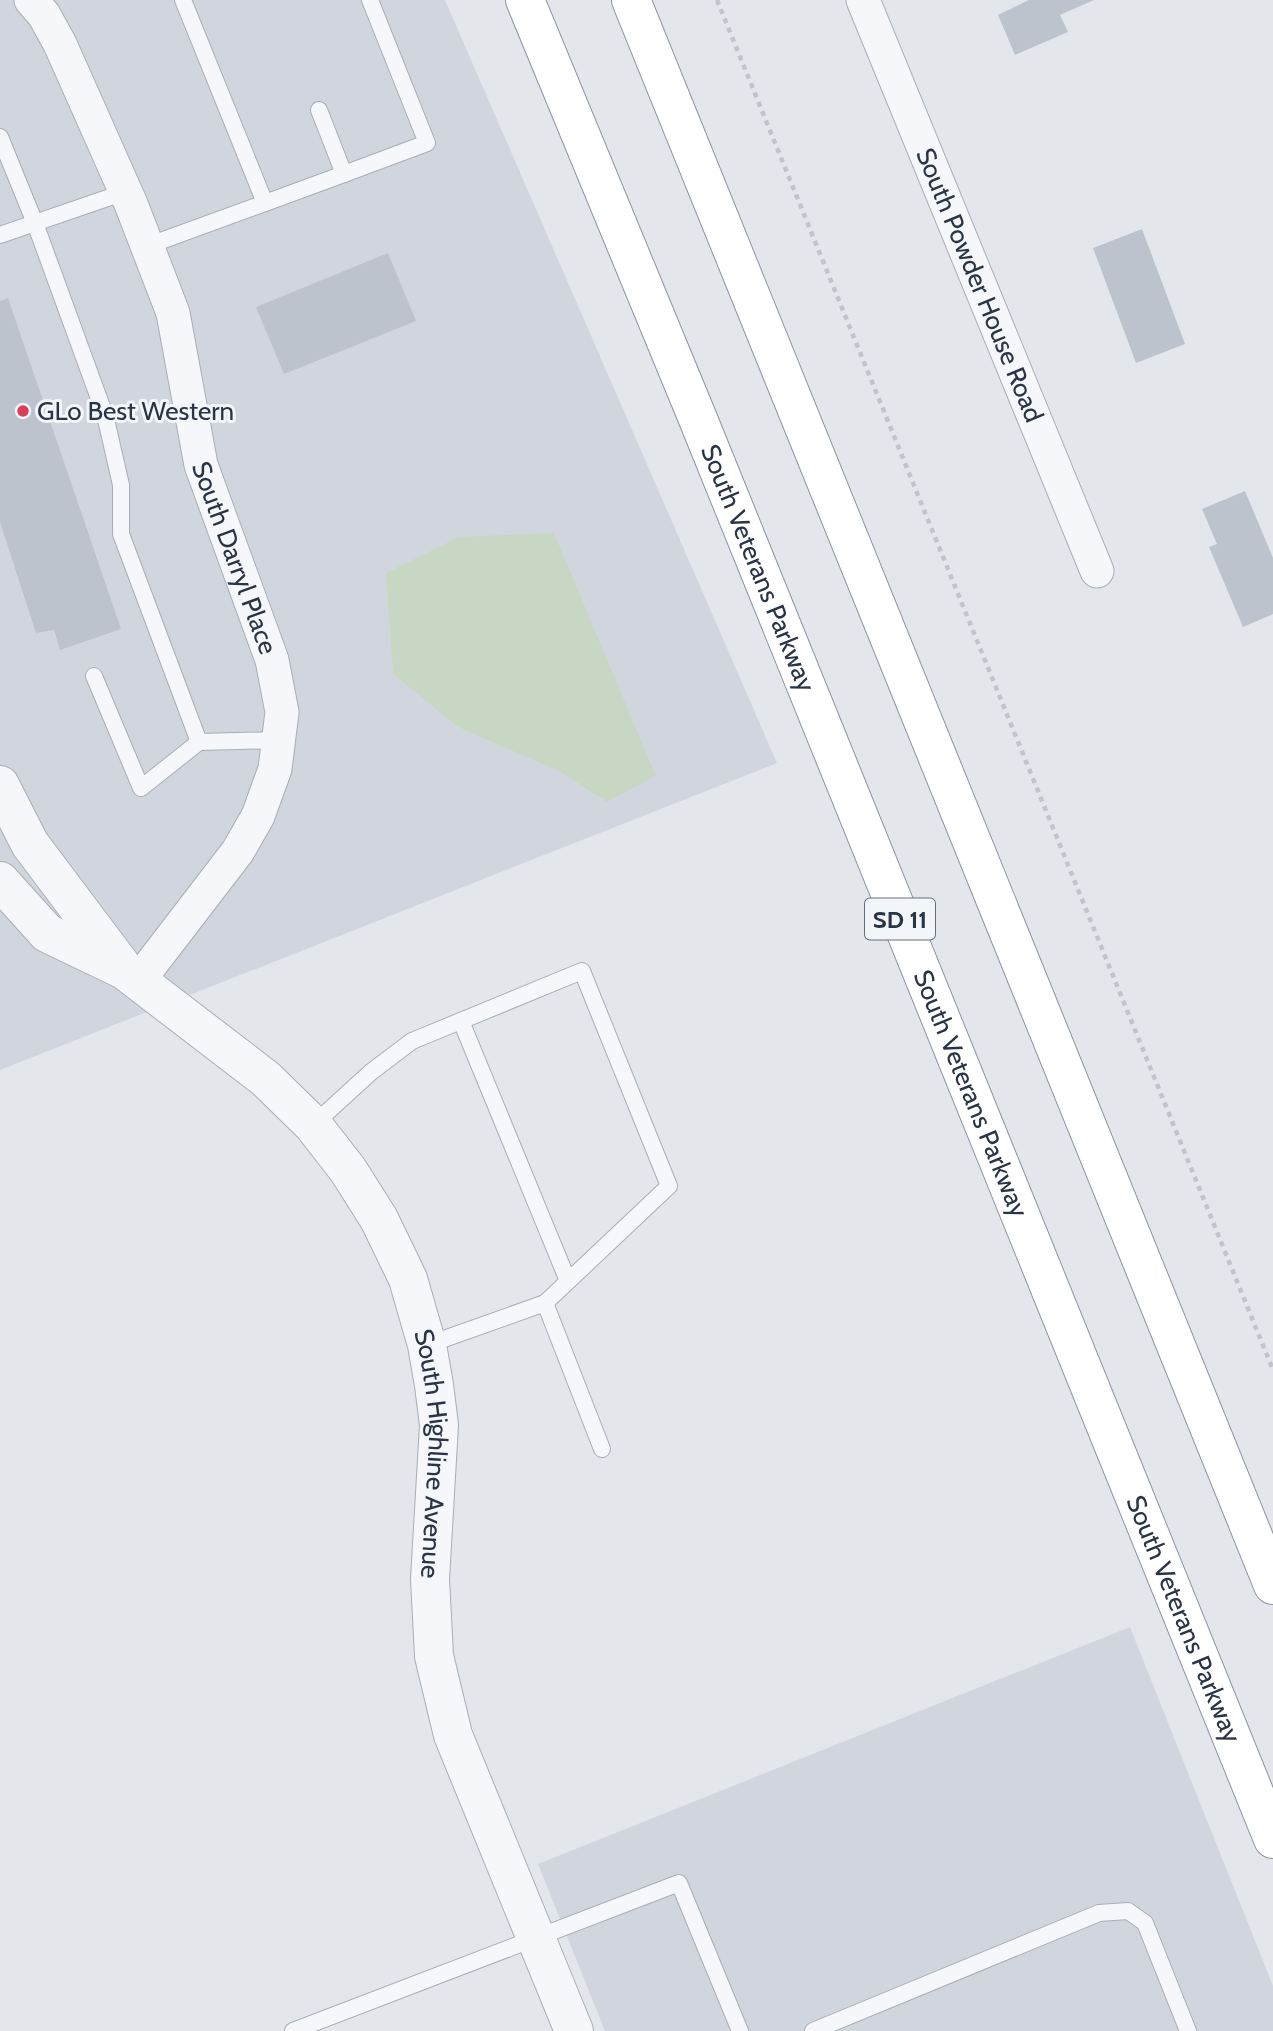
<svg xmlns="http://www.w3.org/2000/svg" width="1273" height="2031" font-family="Cabin,sans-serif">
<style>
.built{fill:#d1d6de}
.green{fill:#c8d7c3}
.building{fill:#bcc3cd}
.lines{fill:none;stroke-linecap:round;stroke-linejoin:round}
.service-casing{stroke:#a7aeb7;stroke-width:18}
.minor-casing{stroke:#a7aeb7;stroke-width:35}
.tertiary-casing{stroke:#a7aeb7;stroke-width:40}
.trunk-casing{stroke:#8994a4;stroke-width:40}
.path{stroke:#c1c4cb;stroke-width:4.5;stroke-dasharray:5 5;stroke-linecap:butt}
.service{stroke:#f6f7fa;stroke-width:16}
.minor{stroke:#f6f7fa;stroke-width:33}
.tertiary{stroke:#f6f7fa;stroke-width:38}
.trunk{stroke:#fff;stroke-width:38}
.poi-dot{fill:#db3e58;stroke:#f3f6f9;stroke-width:2.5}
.labels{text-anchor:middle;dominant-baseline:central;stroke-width:6;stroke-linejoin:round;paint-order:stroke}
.shield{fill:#f3f6f9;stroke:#666e7c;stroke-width:2}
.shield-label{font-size:24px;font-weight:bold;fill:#293446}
.street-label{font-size:26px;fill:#293446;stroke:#f3f6f9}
.poi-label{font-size:26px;fill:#293446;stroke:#f3f6f9;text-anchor:start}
</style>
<rect width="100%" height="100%" fill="#e3e7ec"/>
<g class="built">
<polygon points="0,0 445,0 777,763 0,1070"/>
<polygon points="1130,1627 1273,1986 1273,2031 605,2031 538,1864"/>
</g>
<polygon class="green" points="554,533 656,776 607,802 561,772 458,727 393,674 386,573 459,537"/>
<g class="building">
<polygon points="1029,0 1094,0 1060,15 1068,32 1015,55 998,15"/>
<polygon points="1142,229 1185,344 1136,363 1093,248"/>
<polygon points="388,253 416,321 284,374 256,307"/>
<polygon points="8,298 121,629 60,650 54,630 36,633 0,522 0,301"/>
<polygon points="1245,491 1273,558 1273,614 1243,627 1209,547 1217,544 1202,509"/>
</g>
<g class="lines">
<defs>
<g id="service">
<polyline points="319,110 344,174 427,143 370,0"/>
<polyline points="0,137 35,223 105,415 121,485 121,534 199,742"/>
<polyline points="265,203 344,174"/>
<polyline points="0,235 125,192"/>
<polyline points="147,246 265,203 183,0"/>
<polyline points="94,676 141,788 199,742 280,740"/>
<polyline points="461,1021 568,1281"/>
<polyline points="313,1125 371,1072 412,1041 582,971 669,1186 545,1303 427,1345"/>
<polyline points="545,1303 602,1449"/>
<polyline points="293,2031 679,1883 740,2031"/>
<polyline points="813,2031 1099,1913 1128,1911 1145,1923 1188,2031"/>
</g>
<g id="minor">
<path id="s1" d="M 31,0 L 44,15 L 60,44 L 131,204 L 173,313 L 201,465 L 272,660 L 282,712 L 275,769 L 258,816 L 238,851 L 139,980"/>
<path id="s2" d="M 863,0 L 1097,571"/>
</g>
<g id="tertiary">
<polyline points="0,785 30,844 121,965"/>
<path id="s3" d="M 0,881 L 47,933 L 124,970 L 266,1079 L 313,1125 L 348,1170 L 379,1219 L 408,1279 L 427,1345 L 434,1385 L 439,1425 L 430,1579 L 434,1656 L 453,1735 L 574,2031"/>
</g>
<g id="trunk">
<path id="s4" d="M 525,0 L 698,419 L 1273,1839"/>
<polyline points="631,0 1273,1585"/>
</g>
</defs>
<use href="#service" class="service-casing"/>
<use href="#minor" class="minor-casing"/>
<use href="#tertiary" class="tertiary-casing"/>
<use href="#trunk" class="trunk-casing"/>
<polyline class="path" points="717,0 1273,1370"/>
<use href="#service" class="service"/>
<use href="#minor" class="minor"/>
<use href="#tertiary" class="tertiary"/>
<use href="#trunk" class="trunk"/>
</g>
<circle class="poi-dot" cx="23" cy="411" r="7"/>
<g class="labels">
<rect class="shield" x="865" y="898.5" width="70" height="41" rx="5"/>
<g class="shield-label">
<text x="900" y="919">SD 11</text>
</g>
<g class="street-label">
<text stroke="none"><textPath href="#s2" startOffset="308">South Powder House Road</textPath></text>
<text stroke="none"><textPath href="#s1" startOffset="598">South Darryl Place</textPath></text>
<text stroke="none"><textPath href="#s4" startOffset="614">South Veterans Parkway</textPath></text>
<text stroke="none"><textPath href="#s4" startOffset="1181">South Veterans Parkway</textPath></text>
<text stroke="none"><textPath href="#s3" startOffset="760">South Highline Avenue</textPath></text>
<text stroke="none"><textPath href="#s4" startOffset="1748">South Veterans Parkway</textPath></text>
</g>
<g class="poi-label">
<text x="37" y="411">GLo Best Western</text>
</g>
</g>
</svg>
